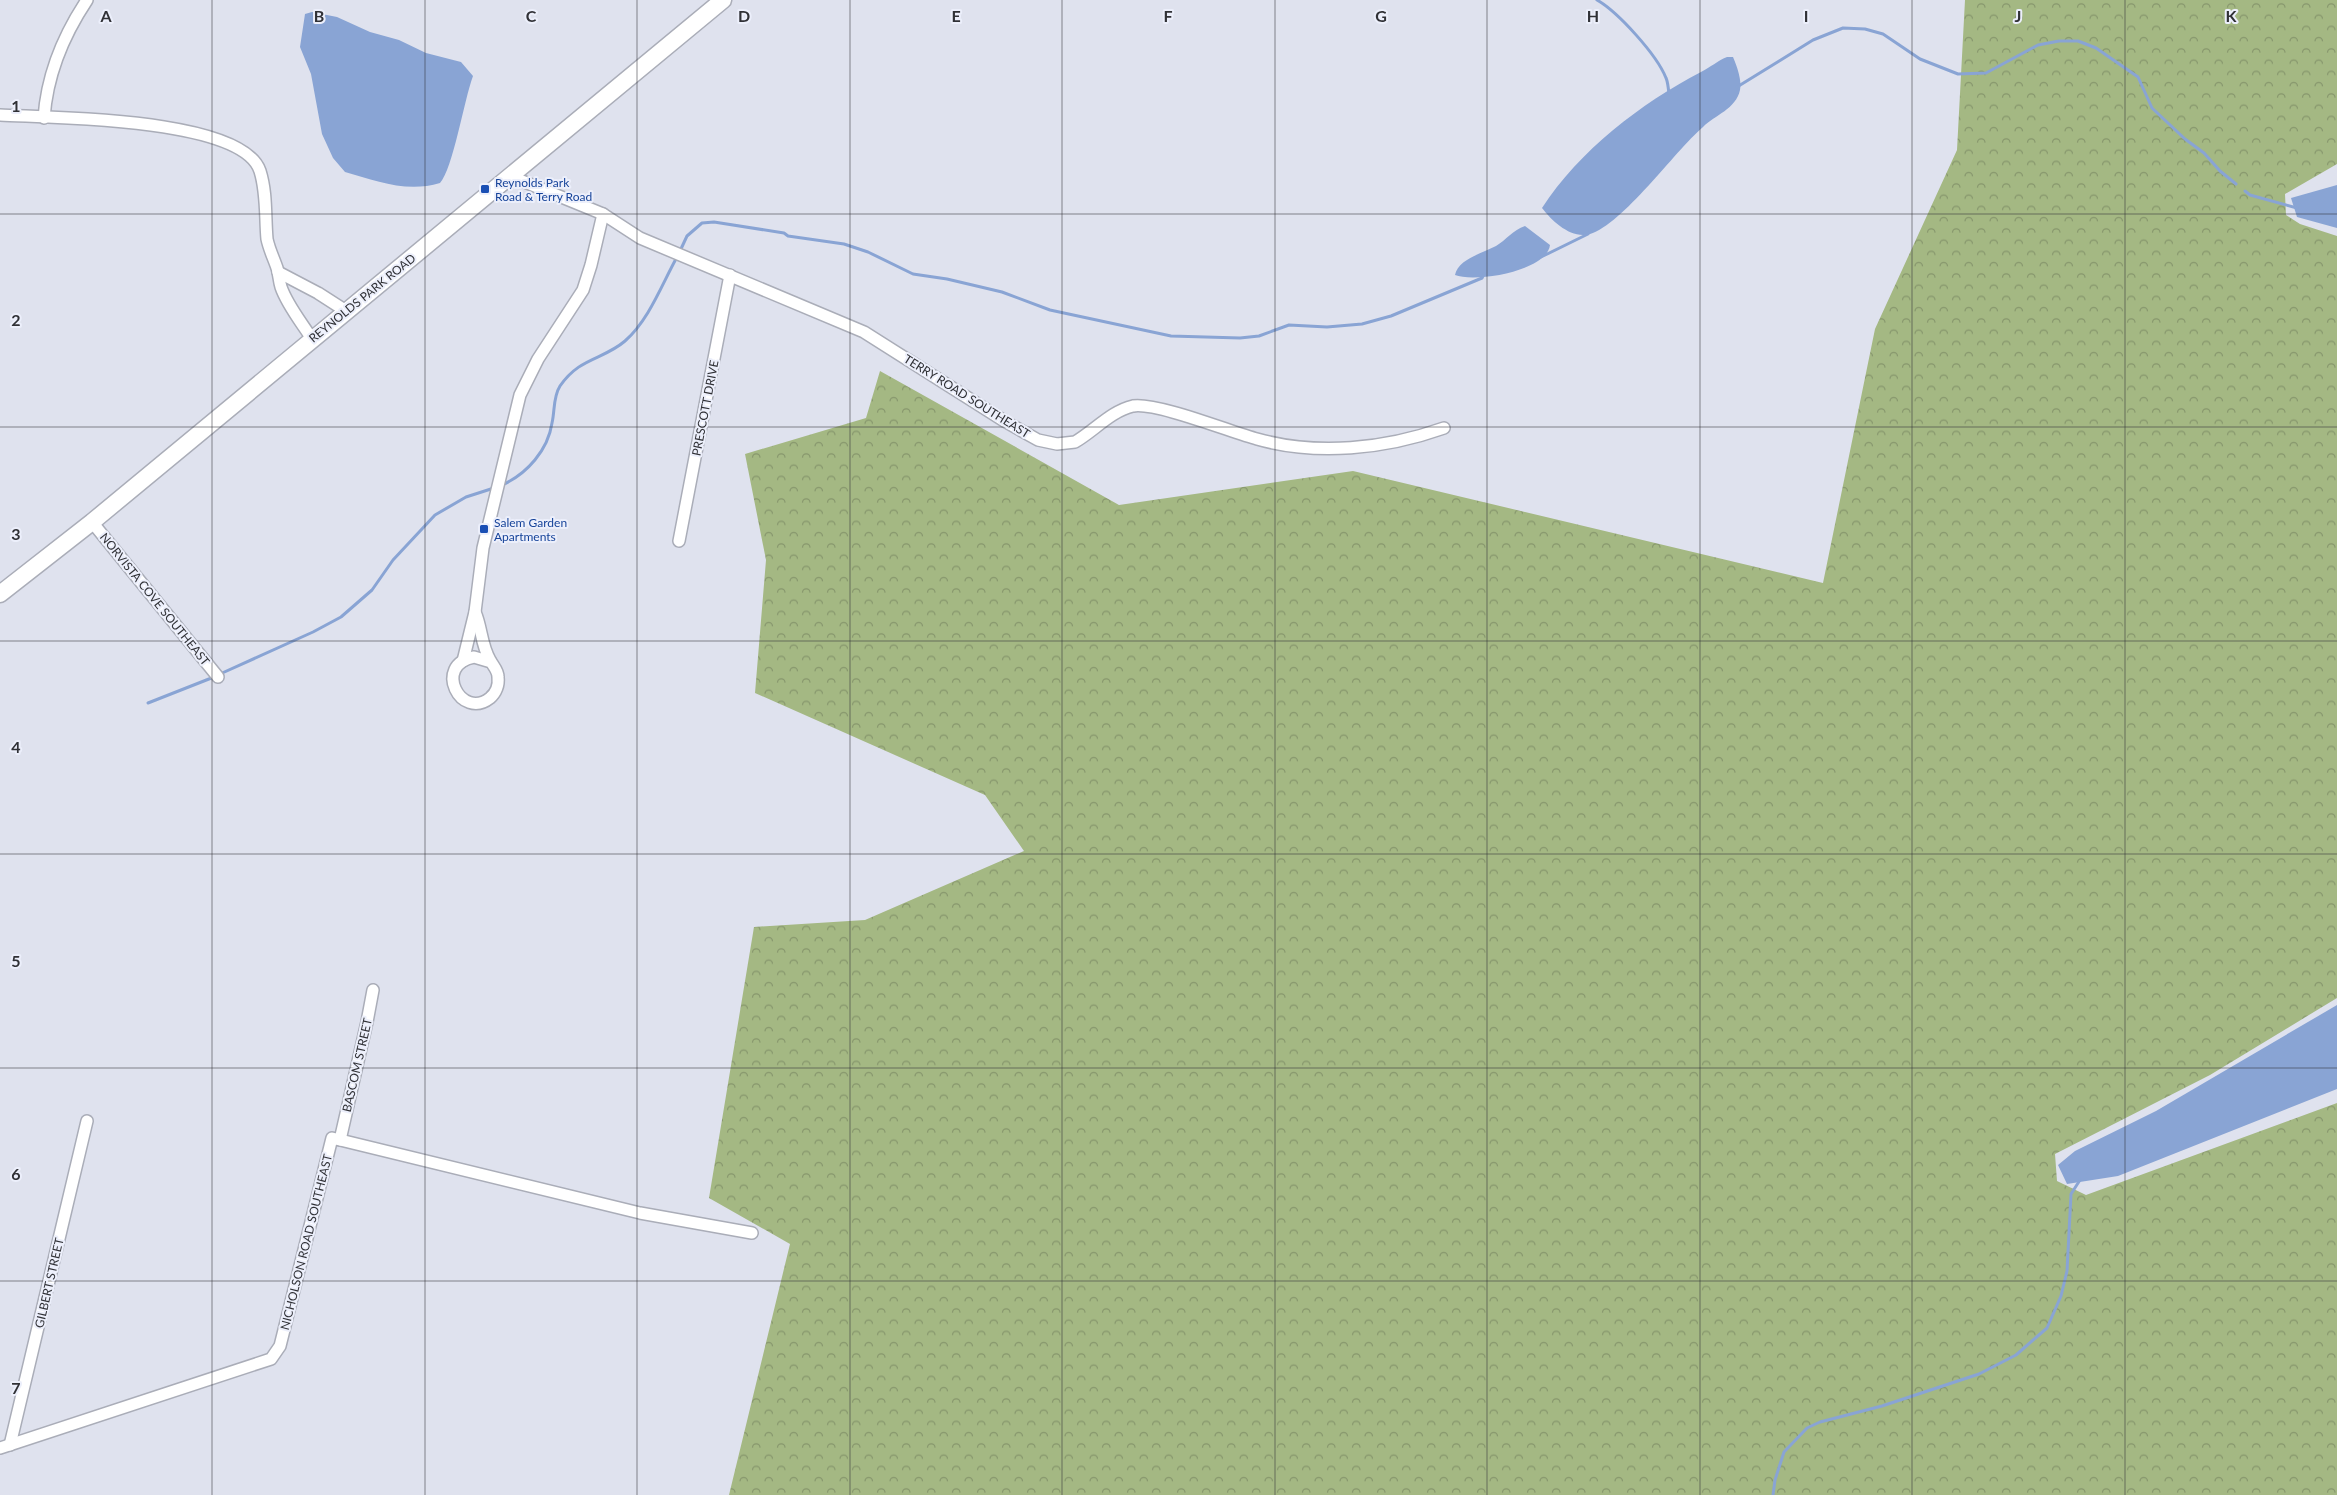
<svg xmlns="http://www.w3.org/2000/svg" width="2337" height="1495" font-family="Lato,sans-serif">
<style>
.forest{fill:url(#forest-crowns)}
.water{fill:#89a4d4}
.lines{fill:none;stroke-linecap:round;stroke-linejoin:round}
.stream{stroke:#89a4d4;stroke-width:3}
.minor-casing{stroke:#aaadb8;stroke-width:14}
.secondary-casing{stroke:#aaadb8;stroke-width:19}
.minor{stroke:#fff;stroke-width:11}
.secondary{stroke:#fff;stroke-width:16}
.grid{fill:none;stroke:#303136;stroke-width:1;stroke-opacity:0.55}
.transit-dot{fill:#1a4fb4;stroke:#eceffb;stroke-width:2}
.labels{text-anchor:middle;dominant-baseline:central;stroke-width:4;stroke-linejoin:round;paint-order:stroke}
.transit-label{font-size:12px;fill:#164399;stroke:#eceffb;text-anchor:start}
.street-label{font-size:12px;fill:#303136;stroke:#eceffb}
.grid-label{font-size:16px;text-anchor:middle;font-weight:bold;fill:#303136;stroke:#eceffb;stroke-width:4;stroke-linejoin:round;paint-order:stroke}
</style>
<defs>
<pattern id="forest-crowns" width="20" height="18" patternUnits="userSpaceOnUse" patternTransform="scale(1.25)"><rect width="20" height="18" fill="#a4b883"/><path d="M2 6a3 3 0 1 1 6 0M12 15a3 3 0 1 1 6 0" fill="none" stroke="#86966c"/></pattern>
</defs>
<rect width="100%" height="100%" fill="#dfe2ee"/>
<polygon class="forest" points="1965,0 2337,0 2337,164 2285,194 2286,215 2300,224 2337,236 2337,998 2210,1075 2055,1154 2057,1181 2086,1195 2337,1103 2337,1495 729,1495 790,1244 709,1198 754,927 865,920 1024,851 985,795 755,693 766,560 745,454 866,418 880,371 1119,505 1353,471 1823,583 1875,329 1957,150"/>
<g class="water">
<path d="M 312,12 L 337,17 L 370,32 L 399,40 L 426,53 L 461,62 L 473,76 C 464,100 453,169 440,183 C 407,193 376,181 345,172 L 333,158 L 322,134 L 311,74 L 300,47 L 305,14 Z"/>
<path d="M 1727,57 L 1733,57 C 1737,66 1742,81 1740,90 C 1736,109 1715,115 1703,127 C 1674,152 1623,224 1590,234 C 1571,239 1553,222 1542,208 C 1579,151 1641,103 1701,72 C 1711,67 1717,61 1727,57 Z"/>
<polygon points="2337,185 2337,228 2297,217 2291,198"/>
<path d="M 1525,226 L 1550,245 C 1547,271 1475,283 1455,275 C 1458,259 1483,253 1496,246 C 1506,240 1513,230 1525,226 Z"/>
<polygon points="2337,1005 2337,1089 2118,1176 2067,1184 2058,1165 2075,1151 2156,1111"/>
</g>
<g class="lines">
<g class="stream">
<path d="M 1597,0 C 1618,12 1657,55 1666,78 C 1668,82 1668,88 1669,93"/>
<polyline points="1737,87 1813,40 1843,28 1865,29 1883,34 1920,59 1958,74 1986,73 2038,45 2059,41 2078,41 2096,48 2138,77 2152,108 2185,139 2204,153 2220,171 2236,184"/>
<polyline points="2245,191 2250,195 2297,208"/>
<polyline points="680,251 687,236 702,223 714,222 784,233 788,236 844,244 868,252 913,274 947,279 1002,292 1050,310 1171,336 1240,338 1259,336 1289,325 1327,327 1362,324 1391,316 1482,278 1484,274"/>
<polyline points="1541,257 1588,234 1590,231"/>
<path d="M 502,485 C 527,474 548,450 552,423 C 555,410 553,397 560,386 C 580,357 603,360 625,341 C 649,320 662,284 677,257"/>
<polyline points="220,674 313,632 341,617 372,590 393,560 435,515 466,497 494,488"/>
<polyline points="148,703 214,677"/>
<polyline points="1773,1495 1775,1480 1784,1452 1807,1428 1820,1422 1882,1406 1979,1374 2016,1355 2047,1328 2061,1296 2067,1271 2071,1194 2080,1180"/>
</g>
<defs>
<g id="minor">
<path d="M 0,115 C 49,118 242,117 260,171 C 267,193 265,217 267,239 C 269,249 274,259 277,268 C 279,274 279,281 281,287 C 287,305 302,323 312,339"/>
<path d="M 44,118 C 47,74 63,36 87,0"/>
<path d="M 510,176 L 603,214 L 640,238 L 864,332 L 1006,422 L 1038,440 L 1057,444 L 1075,442 C 1094,431 1111,411 1133,406 C 1156,402 1231,432 1257,439 C 1317,456 1385,449 1444,428"/>
<polyline points="278,272 318,293 346,311"/>
<polyline points="92,522 218,677"/>
<polyline points="679,541 730,275"/>
<path d="M 475,612 C 482,628 481,645 490,660 C 493,666 498,670 498,677 C 499,685 496,693 490,698 C 461,721 432,665 474,657 L 491,662"/>
<polyline points="463,661 475,612 483,548 520,395 538,359 583,290 591,265 603,214"/>
<polyline points="340,1140 367,1022 373,990"/>
<polyline points="10,1445 87,1121"/>
<polyline points="0,1448 271,1359 280,1346 332,1138 640,1213 752,1233"/>
</g>
<polyline id="secondary" points="0,594 92,522 723,0"/>
</defs>
<use href="#minor" class="minor-casing"/>
<use href="#secondary" class="secondary-casing"/>
<use href="#minor" class="minor"/>
<use href="#secondary" class="secondary"/>
</g>
<path class="grid" d="M 212,0 L 212,1495M 425,0 L 425,1495M 637,0 L 637,1495M 850,0 L 850,1495M 1062,0 L 1062,1495M 1275,0 L 1275,1495M 1487,0 L 1487,1495M 1700,0 L 1700,1495M 1912,0 L 1912,1495M 2125,0 L 2125,1495M 0,214 L 2337,214M 0,427 L 2337,427M 0,641 L 2337,641M 0,854 L 2337,854M 0,1068 L 2337,1068M 0,1281 L 2337,1281"/>
<g class="transit-dot">
<rect x="480" y="184" width="10" height="10" rx="2.5"/>
<rect x="479" y="524" width="10" height="10" rx="2.5"/>
</g>
<g class="labels">
<g class="transit-label">
<text x="495" y="182">Reynolds Park<tspan x="495" dy="14">Road &amp; Terry Road</tspan></text>
<text x="494" y="522">Salem Garden<tspan x="494" dy="14">Apartments</tspan></text>
</g>
<g class="street-label">
<text transform="translate(362 298) rotate(-39)">REYNOLDS PARK ROAD</text>
<text transform="translate(967 396) rotate(32)">TERRY ROAD SOUTHEAST</text>
<text transform="translate(705 408) rotate(-79)">PRESCOTT DRIVE</text>
<text transform="translate(155 599) rotate(51)">NORVISTA COVE SOUTHEAST</text>
<text transform="translate(357 1065) rotate(-77)">BASCOM STREET</text>
<text transform="translate(306 1242) rotate(-76)">NICHOLSON ROAD SOUTHEAST</text>
<text transform="translate(49 1283) rotate(-77)">GILBERT STREET</text>
</g>
</g>
<g class="grid-label">
<text x="106" y="22">A</text>
<text x="319" y="22">B</text>
<text x="531" y="22">C</text>
<text x="744" y="22">D</text>
<text x="956" y="22">E</text>
<text x="1168" y="22">F</text>
<text x="1381" y="22">G</text>
<text x="1593" y="22">H</text>
<text x="1806" y="22">I</text>
<text x="2018" y="22">J</text>
<text x="2231" y="22">K</text>
<text x="16" y="112">1</text>
<text x="16" y="326">2</text>
<text x="16" y="540">3</text>
<text x="16" y="753">4</text>
<text x="16" y="967">5</text>
<text x="16" y="1180">6</text>
<text x="16" y="1394">7</text>
</g>
</svg>
